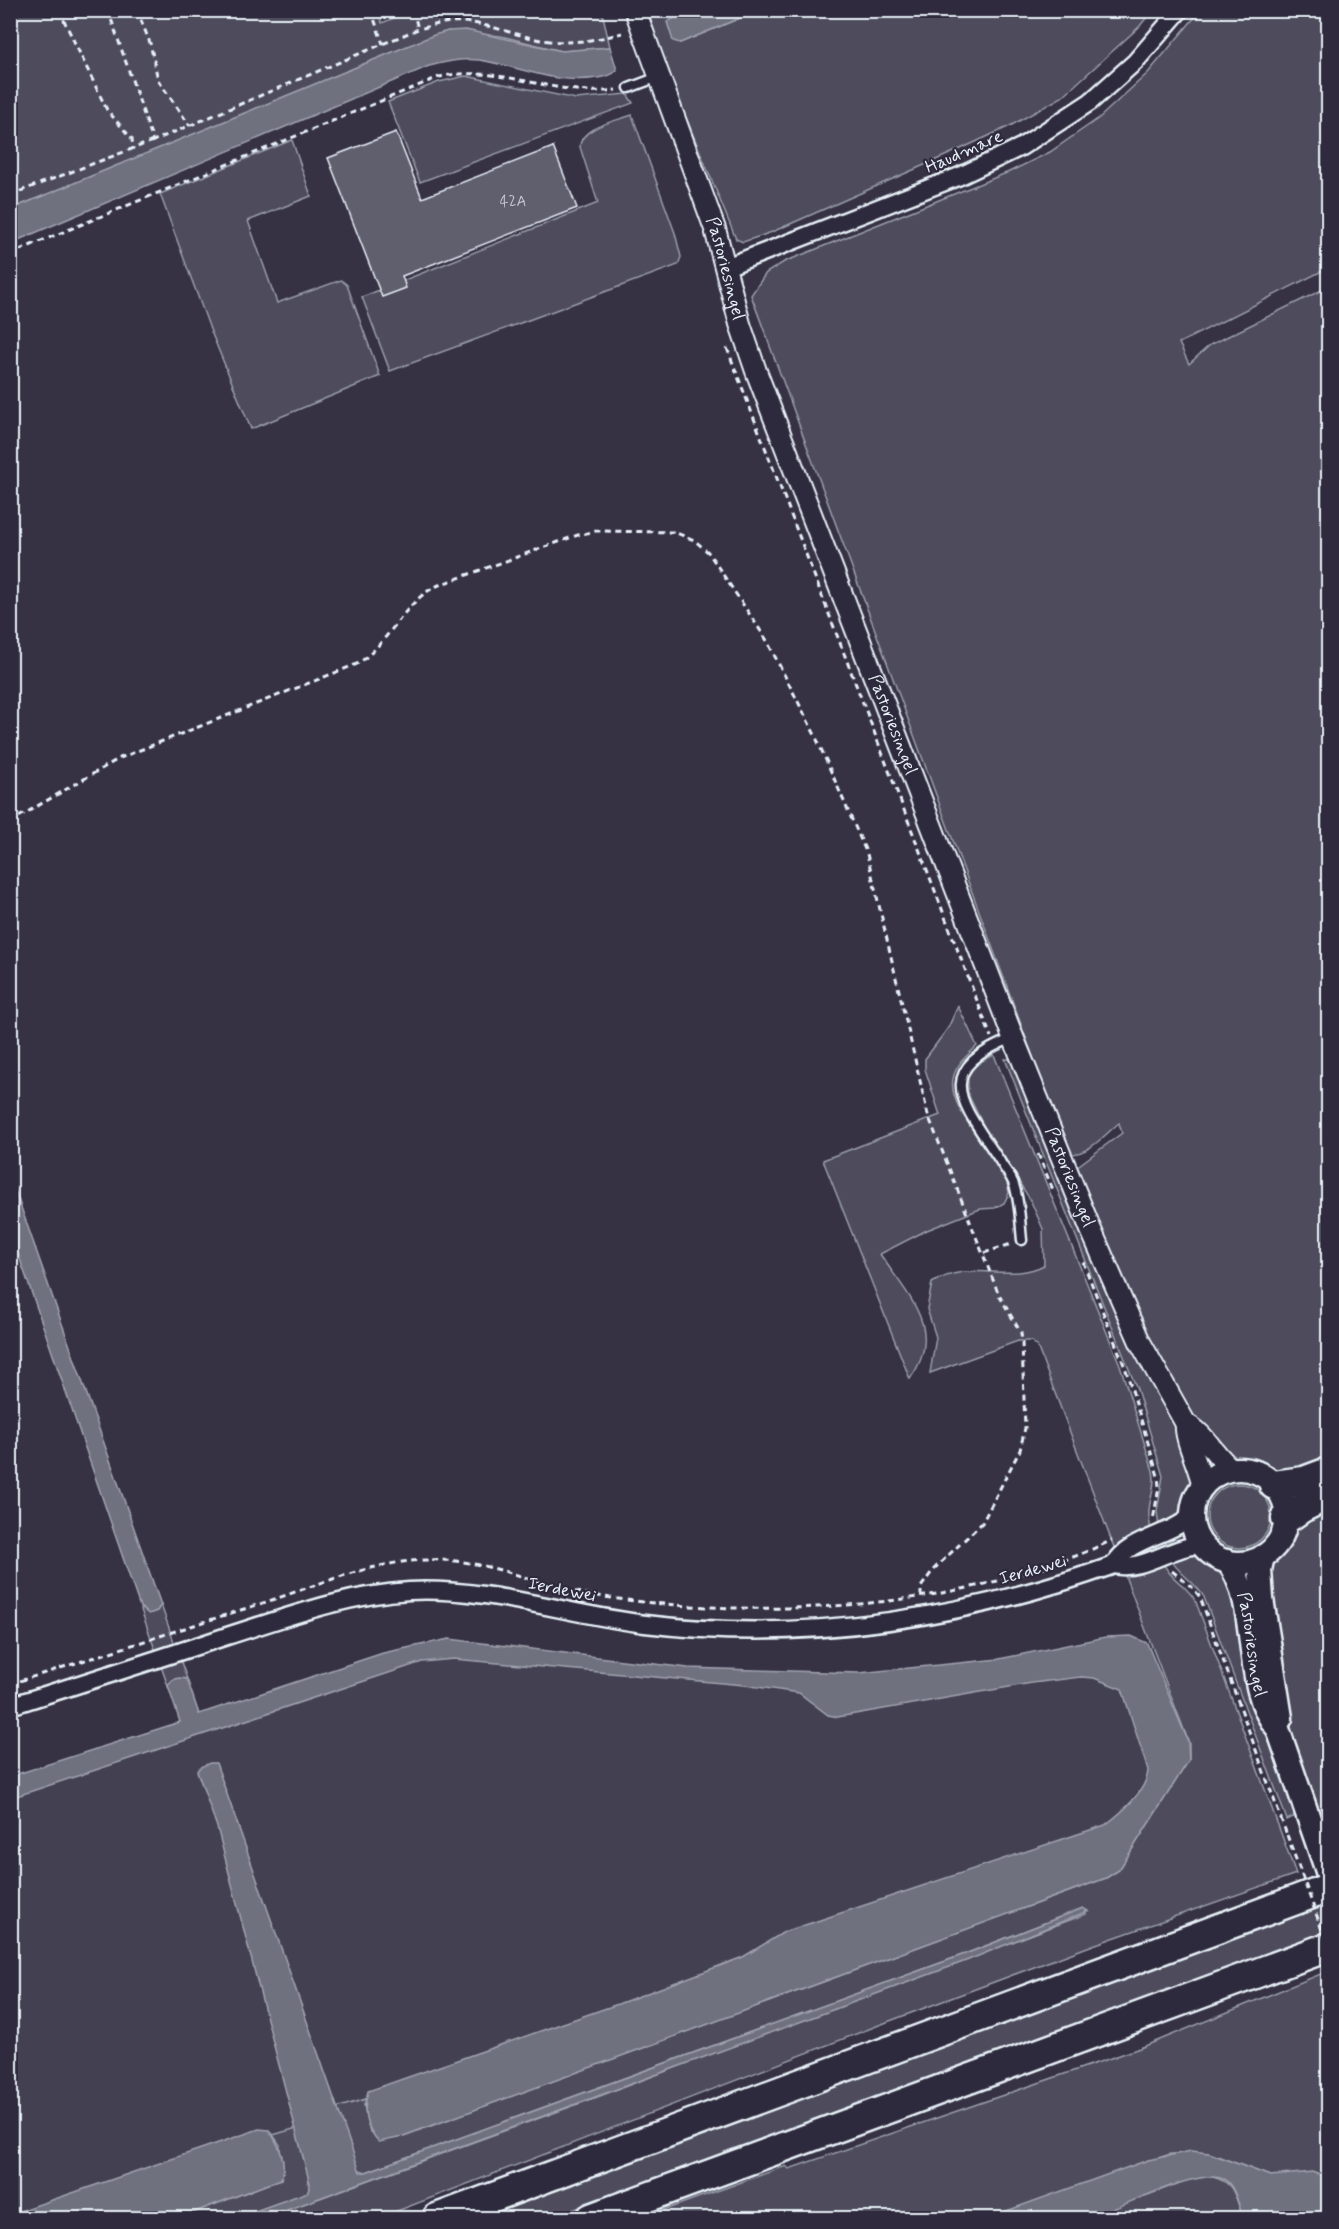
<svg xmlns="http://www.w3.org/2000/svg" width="1339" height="2229" font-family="Mynerve,sans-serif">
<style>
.built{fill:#433f51}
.green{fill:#4d4b5c;stroke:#9a9eaa;stroke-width:1.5}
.water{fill:#70717f;stroke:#a0a4af;stroke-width:1.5}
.building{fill:#605e6e;stroke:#e8f1f8;stroke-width:1.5}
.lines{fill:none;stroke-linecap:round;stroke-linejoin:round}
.service-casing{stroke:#e8f1f8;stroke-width:13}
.minor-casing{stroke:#e8f1f8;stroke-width:21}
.tertiary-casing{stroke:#e8f1f8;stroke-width:24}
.secondary-casing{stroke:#e8f1f8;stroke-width:27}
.motorway-casing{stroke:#e8f1f8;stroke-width:33}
.path{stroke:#e8f1f8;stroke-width:3;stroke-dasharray:6 4.5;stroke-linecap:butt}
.service{stroke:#2f2a3d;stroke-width:8}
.minor{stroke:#2f2a3d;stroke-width:16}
.tertiary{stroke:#2f2a3d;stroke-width:20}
.secondary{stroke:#2f2a3d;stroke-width:22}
.motorway{stroke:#2f2a3d;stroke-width:28}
.path-bridge{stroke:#e8f1f8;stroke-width:3;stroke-dasharray:6 4.5;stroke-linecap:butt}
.labels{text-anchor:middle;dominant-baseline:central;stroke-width:4.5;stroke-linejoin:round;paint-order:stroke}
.number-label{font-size:15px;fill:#c6ccd6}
.street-label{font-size:18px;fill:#e8f1f8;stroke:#2f2a3d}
</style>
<rect width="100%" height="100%" fill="#363244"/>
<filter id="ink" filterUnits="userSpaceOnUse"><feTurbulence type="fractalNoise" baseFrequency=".0167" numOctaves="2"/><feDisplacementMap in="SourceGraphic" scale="12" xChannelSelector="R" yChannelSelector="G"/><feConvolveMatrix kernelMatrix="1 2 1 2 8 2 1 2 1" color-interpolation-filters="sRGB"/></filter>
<g filter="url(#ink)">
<polygon class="built" points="454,1659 744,1685 799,1693 827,1715 838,1717 1032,1683 1094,1677 1122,1689 1148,1770 1148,1778 1120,1814 1105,1825 784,1932 743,1957 618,2004 368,2091 366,2099 336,2108 216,1763 210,1763 197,1771 217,1827 297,2128 273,2135 269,2130 259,2129 11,2214 11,1798 422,1662"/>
<g class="green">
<polygon points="378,10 382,23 399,16 398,11 602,11 610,47 562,51 501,36 448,31 11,209 11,11"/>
<polygon points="642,11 688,11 684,12 680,43 757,11 1152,11 1139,27 1062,97 1010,126 954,152 772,232 743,242 736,239"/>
<path d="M 1200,11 L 1328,11 L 1328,268 L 1179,343 L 1189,364 L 1210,345 L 1328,287 L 1328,1465 L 1277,1474 L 1224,1454 L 1205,1434 L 1179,1397 L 1132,1308 L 1075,1168 L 1122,1133 L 1119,1123 C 1105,1134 1089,1155 1069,1154 L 751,295 L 766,273 L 784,262 L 1009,172 L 1050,152 L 1099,118 L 1148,73 Z"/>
<polygon points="466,76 576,99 627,94 633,103 420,182 388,102 439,82"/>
<path d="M 632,115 L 675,233 L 681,257 L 678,265 L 390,371 L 362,297 L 598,203 L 580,147 C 580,127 616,121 632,115 Z"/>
<polygon points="292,140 311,196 248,221 277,303 341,280 347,285 380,376 251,429 210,329 160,194"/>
<path d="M 958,1006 L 977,1046 C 968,1055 958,1062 954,1075 C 942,1111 1006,1156 1009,1193 L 1004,1203 L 995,1208 L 980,1209 L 927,1230 L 880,1254 C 907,1295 946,1330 910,1379 L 823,1160 L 940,1115 L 925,1069 L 925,1059 L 948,1028 Z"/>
<path d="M 994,1055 L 1120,1365 L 1153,1471 C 1157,1488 1147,1502 1149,1518 C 1151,1534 1158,1558 1168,1571 C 1177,1583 1189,1588 1196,1602 L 1296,1874 L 1093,1945 L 887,2022 L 379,2218 L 265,2218 L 592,2099 L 1086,1914 L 1083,1908 L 965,1954 L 366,2172 L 357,2169 L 336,2108 L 366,2099 L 364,2105 L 370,2132 L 398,2138 L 1106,1878 L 1119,1870 L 1189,1760 L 1189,1743 L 1037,1346 L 1031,1341 L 1018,1341 L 930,1373 L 936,1337 L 927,1309 L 932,1283 C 970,1259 1010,1283 1044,1265 L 1043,1229 L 1030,1199 L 989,1137 L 968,1094 L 968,1076 L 972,1066 Z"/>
<path d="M 1005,1059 L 1012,1059 L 1192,1460 C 1195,1493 1188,1511 1159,1528 L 1157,1511 L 1163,1476 L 1137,1389 Z"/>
<circle cx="1239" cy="1516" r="32"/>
<polygon points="1328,1508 1328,1837 1305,1778 1292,1737 1272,1636 1269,1566 1298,1528 1307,1519"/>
<path d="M 1192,1553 L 1219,1567 L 1229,1577 L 1264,1723 L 1295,1816 L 1287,1820 L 1204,1597 C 1195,1581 1178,1574 1170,1558 Z"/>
<path d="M 161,1605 L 187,1679 C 178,1677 172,1678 168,1686 L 140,1607 L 149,1614 L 157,1611 Z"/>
<polygon points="1328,1899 1328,1933 550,2218 464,2218"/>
<polygon points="1328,1971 1328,2178 1321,2175 1270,2176 1209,2153 1170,2154 987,2218 642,2218 786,2166 789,2169 1140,2048"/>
<polygon points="297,2128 308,2173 309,2192 236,2218 179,2218 281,2179 280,2145 273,2135"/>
<path d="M 1207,2176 C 1235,2180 1234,2194 1243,2218 L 1086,2218 L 1188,2180 Z"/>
</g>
<g class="water">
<polygon points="688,11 688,10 757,11 680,43 673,41 667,22"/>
<path d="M 466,30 L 562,51 L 610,47 L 617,70 C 612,76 604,77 597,78 C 554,85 520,66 479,60 C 461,58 446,62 429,66 L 11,243 L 11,209 L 434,35 L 448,31 Z"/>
<polygon points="10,1176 161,1605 157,1611 149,1614 140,1607 11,1233"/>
<path d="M 1131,1636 L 1147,1643 L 1188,1741 L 1189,1760 L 1119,1870 L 1106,1878 L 398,2138 L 379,2142 C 365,2126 362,2111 368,2091 L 618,2004 L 743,1957 L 784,1932 L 1105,1825 C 1120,1814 1147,1791 1148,1770 L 1122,1689 L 1094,1678 L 1081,1677 L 1032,1683 L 838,1717 L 828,1715 L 799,1693 L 744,1685 L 454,1659 L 422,1662 L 11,1798 L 11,1776 L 180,1722 L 168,1686 C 172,1678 178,1677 187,1679 L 199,1714 L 383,1653 L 449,1639 L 688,1668 L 859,1673 L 999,1659 L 1106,1637 Z"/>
<polygon points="210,1763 216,1763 360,2172 366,2172 965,1954 1083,1908 1088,1911 966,1961 265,2218 236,2218 308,2192 310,2184 217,1827 197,1771 200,1767"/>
<path d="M 259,2129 L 269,2130 C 278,2143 288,2162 281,2179 L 179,2218 L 11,2218 L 11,2214 L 14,2213 Z"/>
<path d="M 1191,2151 L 1209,2153 L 1270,2176 L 1312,2172 L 1328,2178 L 1328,2218 L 1243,2218 C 1239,2207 1235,2184 1223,2179 C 1196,2167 1118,2210 1088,2218 C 1068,2223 1012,2219 987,2218 L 1148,2160 Z"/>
</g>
<polygon class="building" points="396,132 422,198 553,147 577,208 402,276 406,288 382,297 328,158"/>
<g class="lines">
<defs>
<g id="service">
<polyline points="629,88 658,77"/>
<path d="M 1013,1038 C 929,1071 963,1104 1000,1161 C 1004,1169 1012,1177 1014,1185 C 1020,1202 1020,1222 1022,1240"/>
</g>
<g id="minor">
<polyline points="726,267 960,176 1021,147 1090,102 1135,62 1180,10"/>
<path d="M 1114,1565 C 1128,1538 1171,1536 1192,1515"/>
<path d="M 10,1706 C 83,1683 155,1660 227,1636 C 287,1617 345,1595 409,1591 C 488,1587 566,1614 645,1624 C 805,1643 963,1619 1114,1565 C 1144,1572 1172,1545 1202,1545"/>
</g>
<g id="tertiary">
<path id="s1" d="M 635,10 L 715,229 L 740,324 L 756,371 L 1013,1037 L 1091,1230 L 1140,1342 L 1186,1424 C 1205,1433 1215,1457 1233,1470"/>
<path d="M 1186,1424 C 1184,1439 1200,1468 1203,1487"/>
</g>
<g id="secondary">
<circle cx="1239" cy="1516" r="47"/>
<polyline points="1263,1556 1260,1570 1262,1599 1281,1718"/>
<path id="s2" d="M 1227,1561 C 1261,1602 1241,1689 1278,1729 L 1328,1874"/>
</g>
<g id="motorway">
<polyline points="1274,1485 1304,1481 1328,1472"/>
<polyline points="1286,1519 1302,1508 1328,1495"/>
<polyline points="437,2218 1328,1888"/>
<polyline points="591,2218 1328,1947"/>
</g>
</defs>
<use href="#service" class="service-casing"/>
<use href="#minor" class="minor-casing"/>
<use href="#tertiary" class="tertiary-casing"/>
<use href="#secondary" class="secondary-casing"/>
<use href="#motorway" class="motorway-casing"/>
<g class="path">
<polyline points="59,10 107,110 132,139 133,149"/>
<path d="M 108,10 L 153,141 L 418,29 C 429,27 439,23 450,22 C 479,20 508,33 536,39 C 565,45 594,41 622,33"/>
<polyline points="137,10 150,43 158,80 190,126"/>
<polyline points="371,10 383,44"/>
<polyline points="413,10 418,29"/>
<polyline points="10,195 153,141"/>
<path d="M 10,254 L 439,77 C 499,63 555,98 616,90"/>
<polyline points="727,348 991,1037"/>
<path d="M 10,822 L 120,758 L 357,664 C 390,643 404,600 439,585 L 578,535 L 596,531 L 674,532 L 694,540 L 708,552 L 766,639 L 815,735 L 867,854 L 928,1115 L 999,1295 L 1021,1333 L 1022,1342 L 1025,1428 L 1020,1450 L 982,1523 L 934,1569 L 921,1587 L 921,1595"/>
<polyline points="1038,1154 1054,1192"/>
<polyline points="984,1253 1011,1244"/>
<polyline points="1083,1262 1126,1370 1158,1476 1159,1487 1153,1520"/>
<polyline points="1172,1571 1192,1587 1200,1597 1287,1835"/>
<path d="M 10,1684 C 96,1657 181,1629 266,1602 C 317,1585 371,1562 425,1560 C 484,1557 535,1585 592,1595 C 752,1621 964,1612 1112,1540"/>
</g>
<use href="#service" class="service"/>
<use href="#minor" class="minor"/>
<use href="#tertiary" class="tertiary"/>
<use href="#secondary" class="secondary"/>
<use href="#motorway" class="motorway"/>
<polyline class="path-bridge" points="1287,1835 1328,1946"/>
</g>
</g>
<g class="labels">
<g class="number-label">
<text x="513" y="202">42A</text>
</g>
<g class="street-label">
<text transform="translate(964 152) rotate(-24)">Haudmare</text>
<text stroke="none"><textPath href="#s1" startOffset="274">Pastoriesingel</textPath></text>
<text stroke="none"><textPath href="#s1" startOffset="760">Pastoriesingel</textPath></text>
<text stroke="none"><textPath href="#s1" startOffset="1246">Pastoriesingel</textPath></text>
<text transform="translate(1033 1570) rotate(-16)">Ierdewei</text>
<text transform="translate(562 1590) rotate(11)">Ierdewei</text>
<text stroke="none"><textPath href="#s2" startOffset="88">Pastoriesingel</textPath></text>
</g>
</g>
<rect width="1339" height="2229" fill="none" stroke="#2f2a3d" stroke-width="36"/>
<rect x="18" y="18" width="1303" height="2193" fill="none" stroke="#e8f1f8" stroke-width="2" filter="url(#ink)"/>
</svg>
